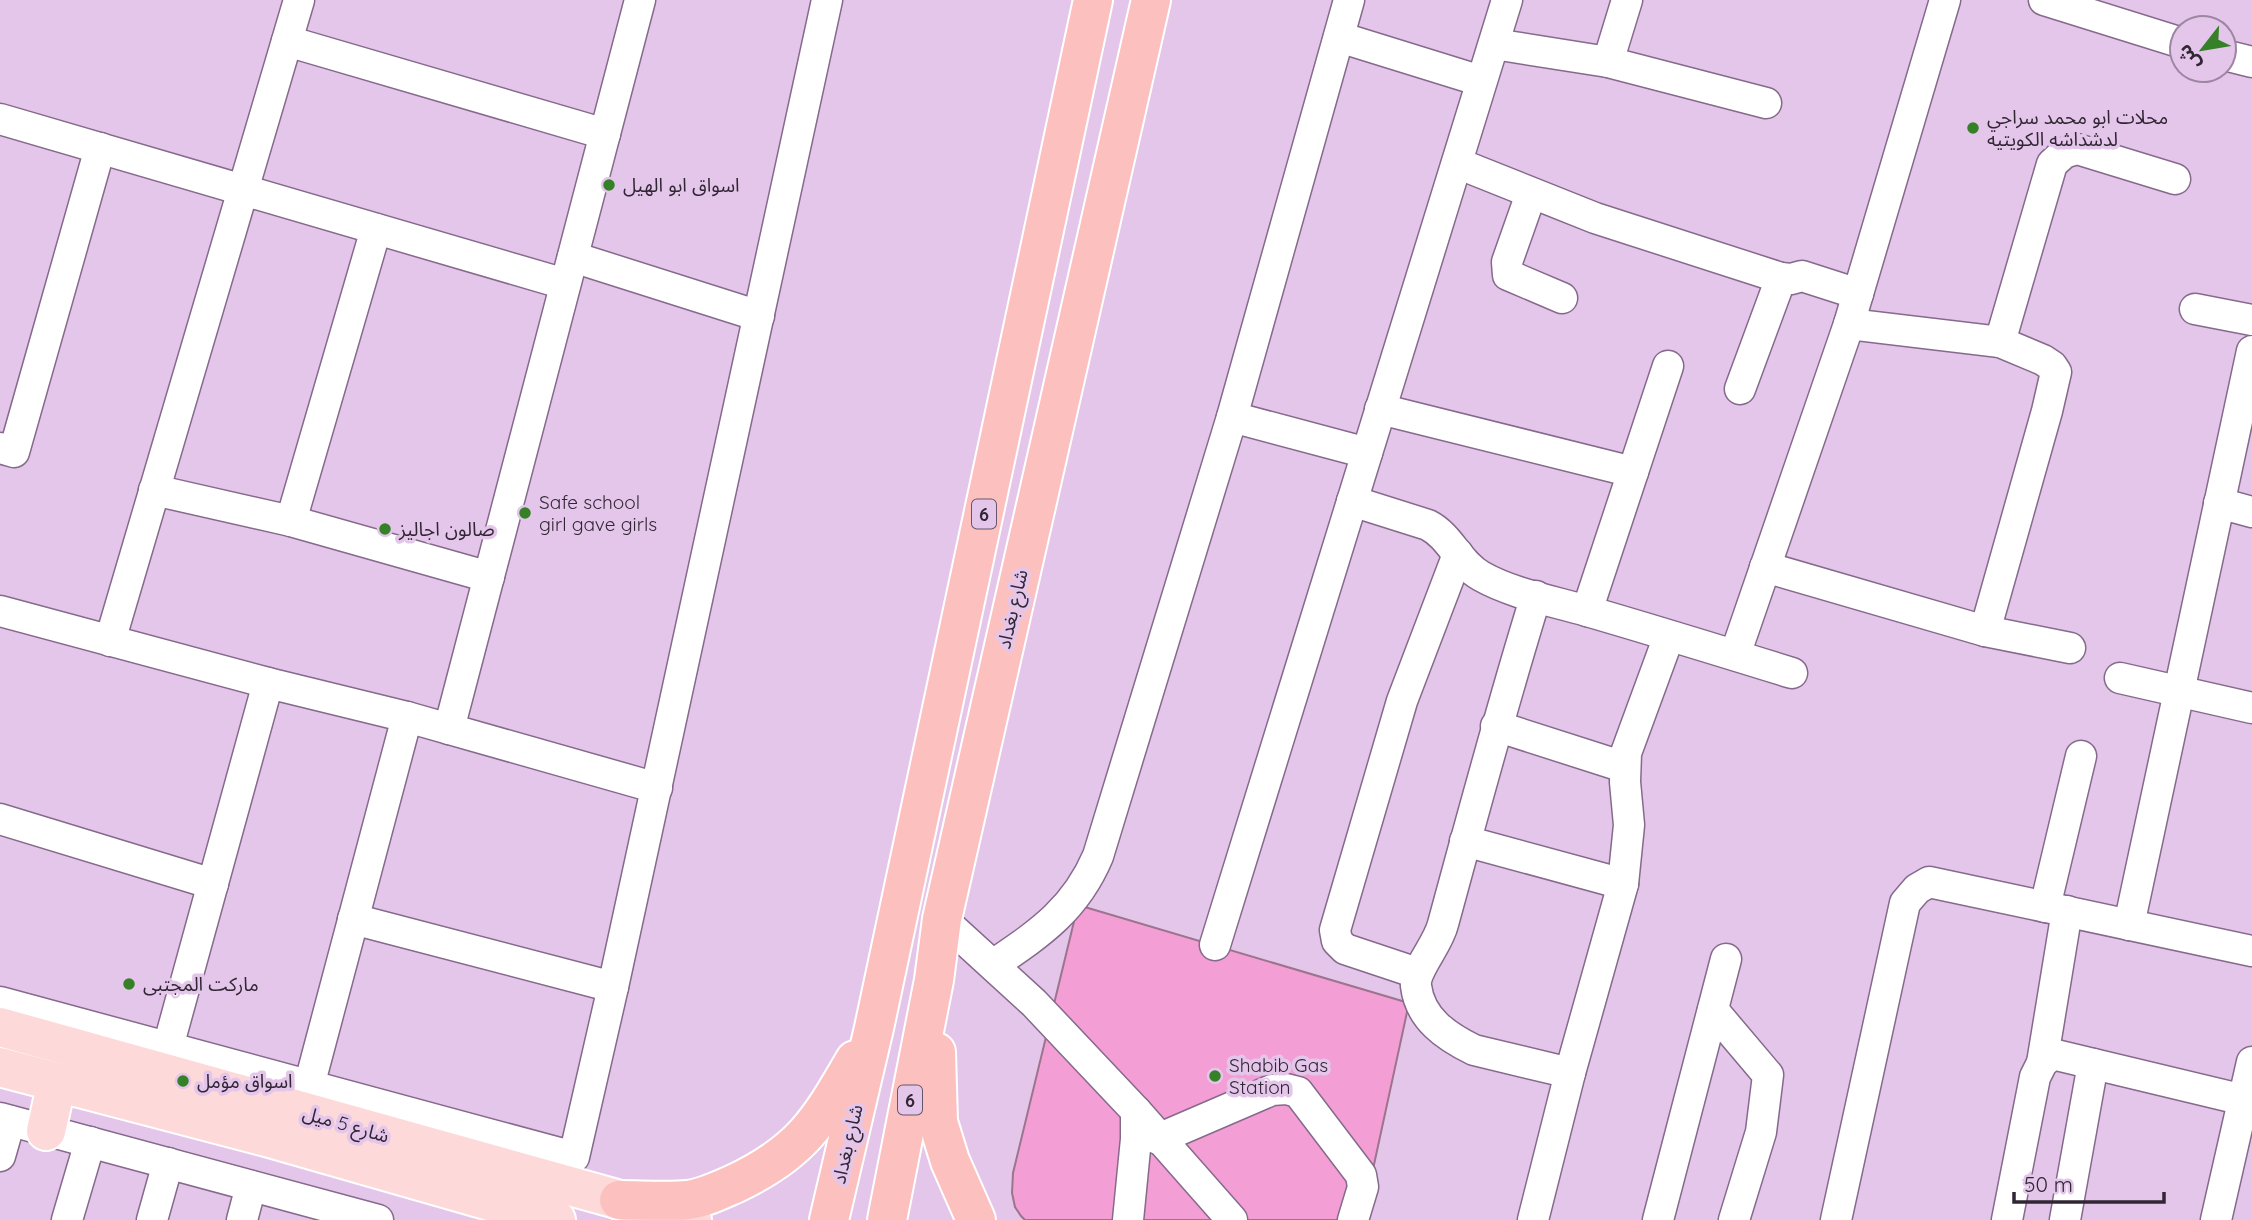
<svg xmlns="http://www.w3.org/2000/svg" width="2252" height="1220" font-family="Quicksand,'Noto Sans Arabic',sans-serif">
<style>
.building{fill:#f39ed5;stroke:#9b748d;stroke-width:2}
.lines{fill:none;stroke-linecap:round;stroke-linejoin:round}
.minor-casing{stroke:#856a8b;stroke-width:33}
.major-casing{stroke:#fff;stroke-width:42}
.highway-casing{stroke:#fff;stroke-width:42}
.minor{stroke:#fff;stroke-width:30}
.major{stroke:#fddad9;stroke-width:38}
.highway{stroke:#fcc1bf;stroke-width:38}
.poi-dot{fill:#368028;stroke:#e5c6eb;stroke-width:2.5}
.labels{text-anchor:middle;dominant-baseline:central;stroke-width:7;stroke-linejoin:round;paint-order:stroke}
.shield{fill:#e5c6eb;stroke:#67566b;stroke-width:2}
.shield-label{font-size:18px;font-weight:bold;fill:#312634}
.poi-label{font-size:19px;fill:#312634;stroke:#e5c6eb;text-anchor:start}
.street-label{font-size:19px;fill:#312634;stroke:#e5c6eb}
</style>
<rect width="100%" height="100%" fill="#e5c6eb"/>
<polygon class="building" points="1078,905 1409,1003 1362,1220 1025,1220 1021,1216 1015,1207 1012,1193 1013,1173"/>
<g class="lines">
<defs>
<g id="minor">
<polyline points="2044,0 2182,43"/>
<polyline points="1339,37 1481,81"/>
<polyline points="287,41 605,134"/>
<polyline points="1494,44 1608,62 1766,103"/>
<polyline points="2224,55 2252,62"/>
<polyline points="1608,62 1627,0"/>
<polyline points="0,119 565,284"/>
<polyline points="1457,163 1595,218 1781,278 1791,279 1802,276 1858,294"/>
<polyline points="1531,194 1507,262 1508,275 1562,298"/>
<polyline points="573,257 759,316"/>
<polyline points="2195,309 2252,320"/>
<polyline points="1849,324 2000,342 2043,360 2052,366 2056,372 2047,411 1985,631"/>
<polyline points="2000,342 2052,164 2064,153 2077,149 2175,179"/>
<polyline points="1740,389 1781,278"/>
<polyline points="1380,409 1633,472"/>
<polyline points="1232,417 1367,453"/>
<polyline points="0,448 14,452 100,148"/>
<polyline points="154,490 291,521 489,577"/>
<path d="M 1352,501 L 1428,525 C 1451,537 1458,563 1481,576 C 1513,594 1553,601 1587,611 C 1656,631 1724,652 1792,673"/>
<polyline points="2219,503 2252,512"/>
<polyline points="291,521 376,229"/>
<polyline points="1765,567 1985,631 2070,648"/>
<path d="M 1536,596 C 1502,705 1473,814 1443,924 C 1438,945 1414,970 1416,986 C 1420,1019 1447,1037 1474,1050 L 1570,1073"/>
<polyline points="0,611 268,683 407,717 657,788"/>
<polyline points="1587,611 1668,366"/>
<polyline points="110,641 299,0"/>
<polyline points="1735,655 1849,324 1945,0"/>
<polyline points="2120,678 2252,708"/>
<polyline points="1496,726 1624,767"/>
<polyline points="449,729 640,0"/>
<polyline points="0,819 213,884"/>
<polyline points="1465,841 1623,884"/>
<polyline points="2045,907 2081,756"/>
<polyline points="353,919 613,987"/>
<polyline points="942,919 1034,1003 1136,1111 1232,1220"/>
<polyline points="2129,925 2252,351"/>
<polyline points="1215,945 1507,0"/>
<path d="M 993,965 C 1040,933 1075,910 1098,856 L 1232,417 L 1349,0"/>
<polyline points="1417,973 1345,949 1337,941 1335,930 1402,701 1458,554"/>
<polyline points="0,1002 574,1157 613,987 827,0"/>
<polyline points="1713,1010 1768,1075 1761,1132 1734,1220"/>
<polyline points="168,1047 268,683"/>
<polyline points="2042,1063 2067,911"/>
<polyline points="309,1086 407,717"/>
<polyline points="0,1118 378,1220"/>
<polyline points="1158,1139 1272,1090 1286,1089 1298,1092 1361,1175 1363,1187 1353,1220"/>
<polyline points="0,1156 10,1121"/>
<polyline points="67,1220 90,1142"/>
<polyline points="152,1220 168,1163"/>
<polyline points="242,1220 251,1186"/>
<polyline points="1128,1220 1136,1139 1136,1111"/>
<polyline points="1533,1220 1570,1073 1623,884 1629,825 1625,782 1626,753 1669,636"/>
<polyline points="1658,1220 1726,959"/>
<polyline points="1836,1220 1905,903 1917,889 1929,882 2252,951"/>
<polyline points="2007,1220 2035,1077 2042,1063 2052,1054 2252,1102"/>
<polyline points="2065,1220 2093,1064"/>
<polyline points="2216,1220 2252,1062"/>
</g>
<g id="major">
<polyline points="0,1027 692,1220"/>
<polyline points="0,1067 266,1137 556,1220"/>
<polyline points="46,1131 57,1082"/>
</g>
<g id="highway">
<polyline points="936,1052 938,1122 950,1161 976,1220"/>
<path d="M 619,1200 C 641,1200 666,1202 688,1200 C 704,1198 720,1190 734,1184 C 802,1152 819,1122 855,1060"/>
<polyline points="829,1220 874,1028 1093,0"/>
<polyline points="887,1220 934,980 942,919 1151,0"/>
</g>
</defs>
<use href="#minor" class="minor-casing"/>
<use href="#major" class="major-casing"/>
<use href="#highway" class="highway-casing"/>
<use href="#minor" class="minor"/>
<use href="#major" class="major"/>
<use href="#highway" class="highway"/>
</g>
<g class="poi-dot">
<circle cx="1973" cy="128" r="7"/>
<circle cx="609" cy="185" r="7"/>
<circle cx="525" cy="513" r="7"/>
<circle cx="385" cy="529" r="7"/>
<circle cx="129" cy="984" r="7"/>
<circle cx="1215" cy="1076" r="7"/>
<circle cx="183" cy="1081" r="7"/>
</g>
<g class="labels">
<g class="shield">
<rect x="972" y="499.5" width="24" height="29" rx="5"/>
<rect x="898" y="1085.5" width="24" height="29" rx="5"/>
</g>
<g class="shield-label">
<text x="984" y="514">6</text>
<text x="910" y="1100">6</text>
</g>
<g class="poi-label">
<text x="1987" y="117">محلات ابو محمد سراجي<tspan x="1987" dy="22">لدشداشه الكويتيه</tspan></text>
<text x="623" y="185">اسواق ابو الهيل</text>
<text x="539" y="502">Safe school<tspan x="539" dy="22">girl gave girls</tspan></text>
<text x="399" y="529">صالون اجاليز</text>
<text x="143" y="984">ماركت المجتبى</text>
<text x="1229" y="1065">Shabib Gas<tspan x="1229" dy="22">Station</tspan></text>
<text x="197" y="1081">اسواق مؤمل</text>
</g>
<g class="street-label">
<text transform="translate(1012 609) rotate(-77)">شارع بغداد</text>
<text transform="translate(346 1124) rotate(16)">شارع 5 ميل</text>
<text transform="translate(847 1144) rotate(-77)">شارع بغداد</text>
</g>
</g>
<g transform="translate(2203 49) rotate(239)"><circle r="33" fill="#e5c6eb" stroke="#9d86a2" stroke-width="2"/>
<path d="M0-5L12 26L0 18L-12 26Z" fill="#368028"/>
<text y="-10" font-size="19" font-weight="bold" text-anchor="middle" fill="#312634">ش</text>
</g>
<path d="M2014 1192v10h150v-10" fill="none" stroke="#312634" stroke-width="3.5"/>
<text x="2024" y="1192" font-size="21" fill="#312634" stroke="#e5c6eb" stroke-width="5" paint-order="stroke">50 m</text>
</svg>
